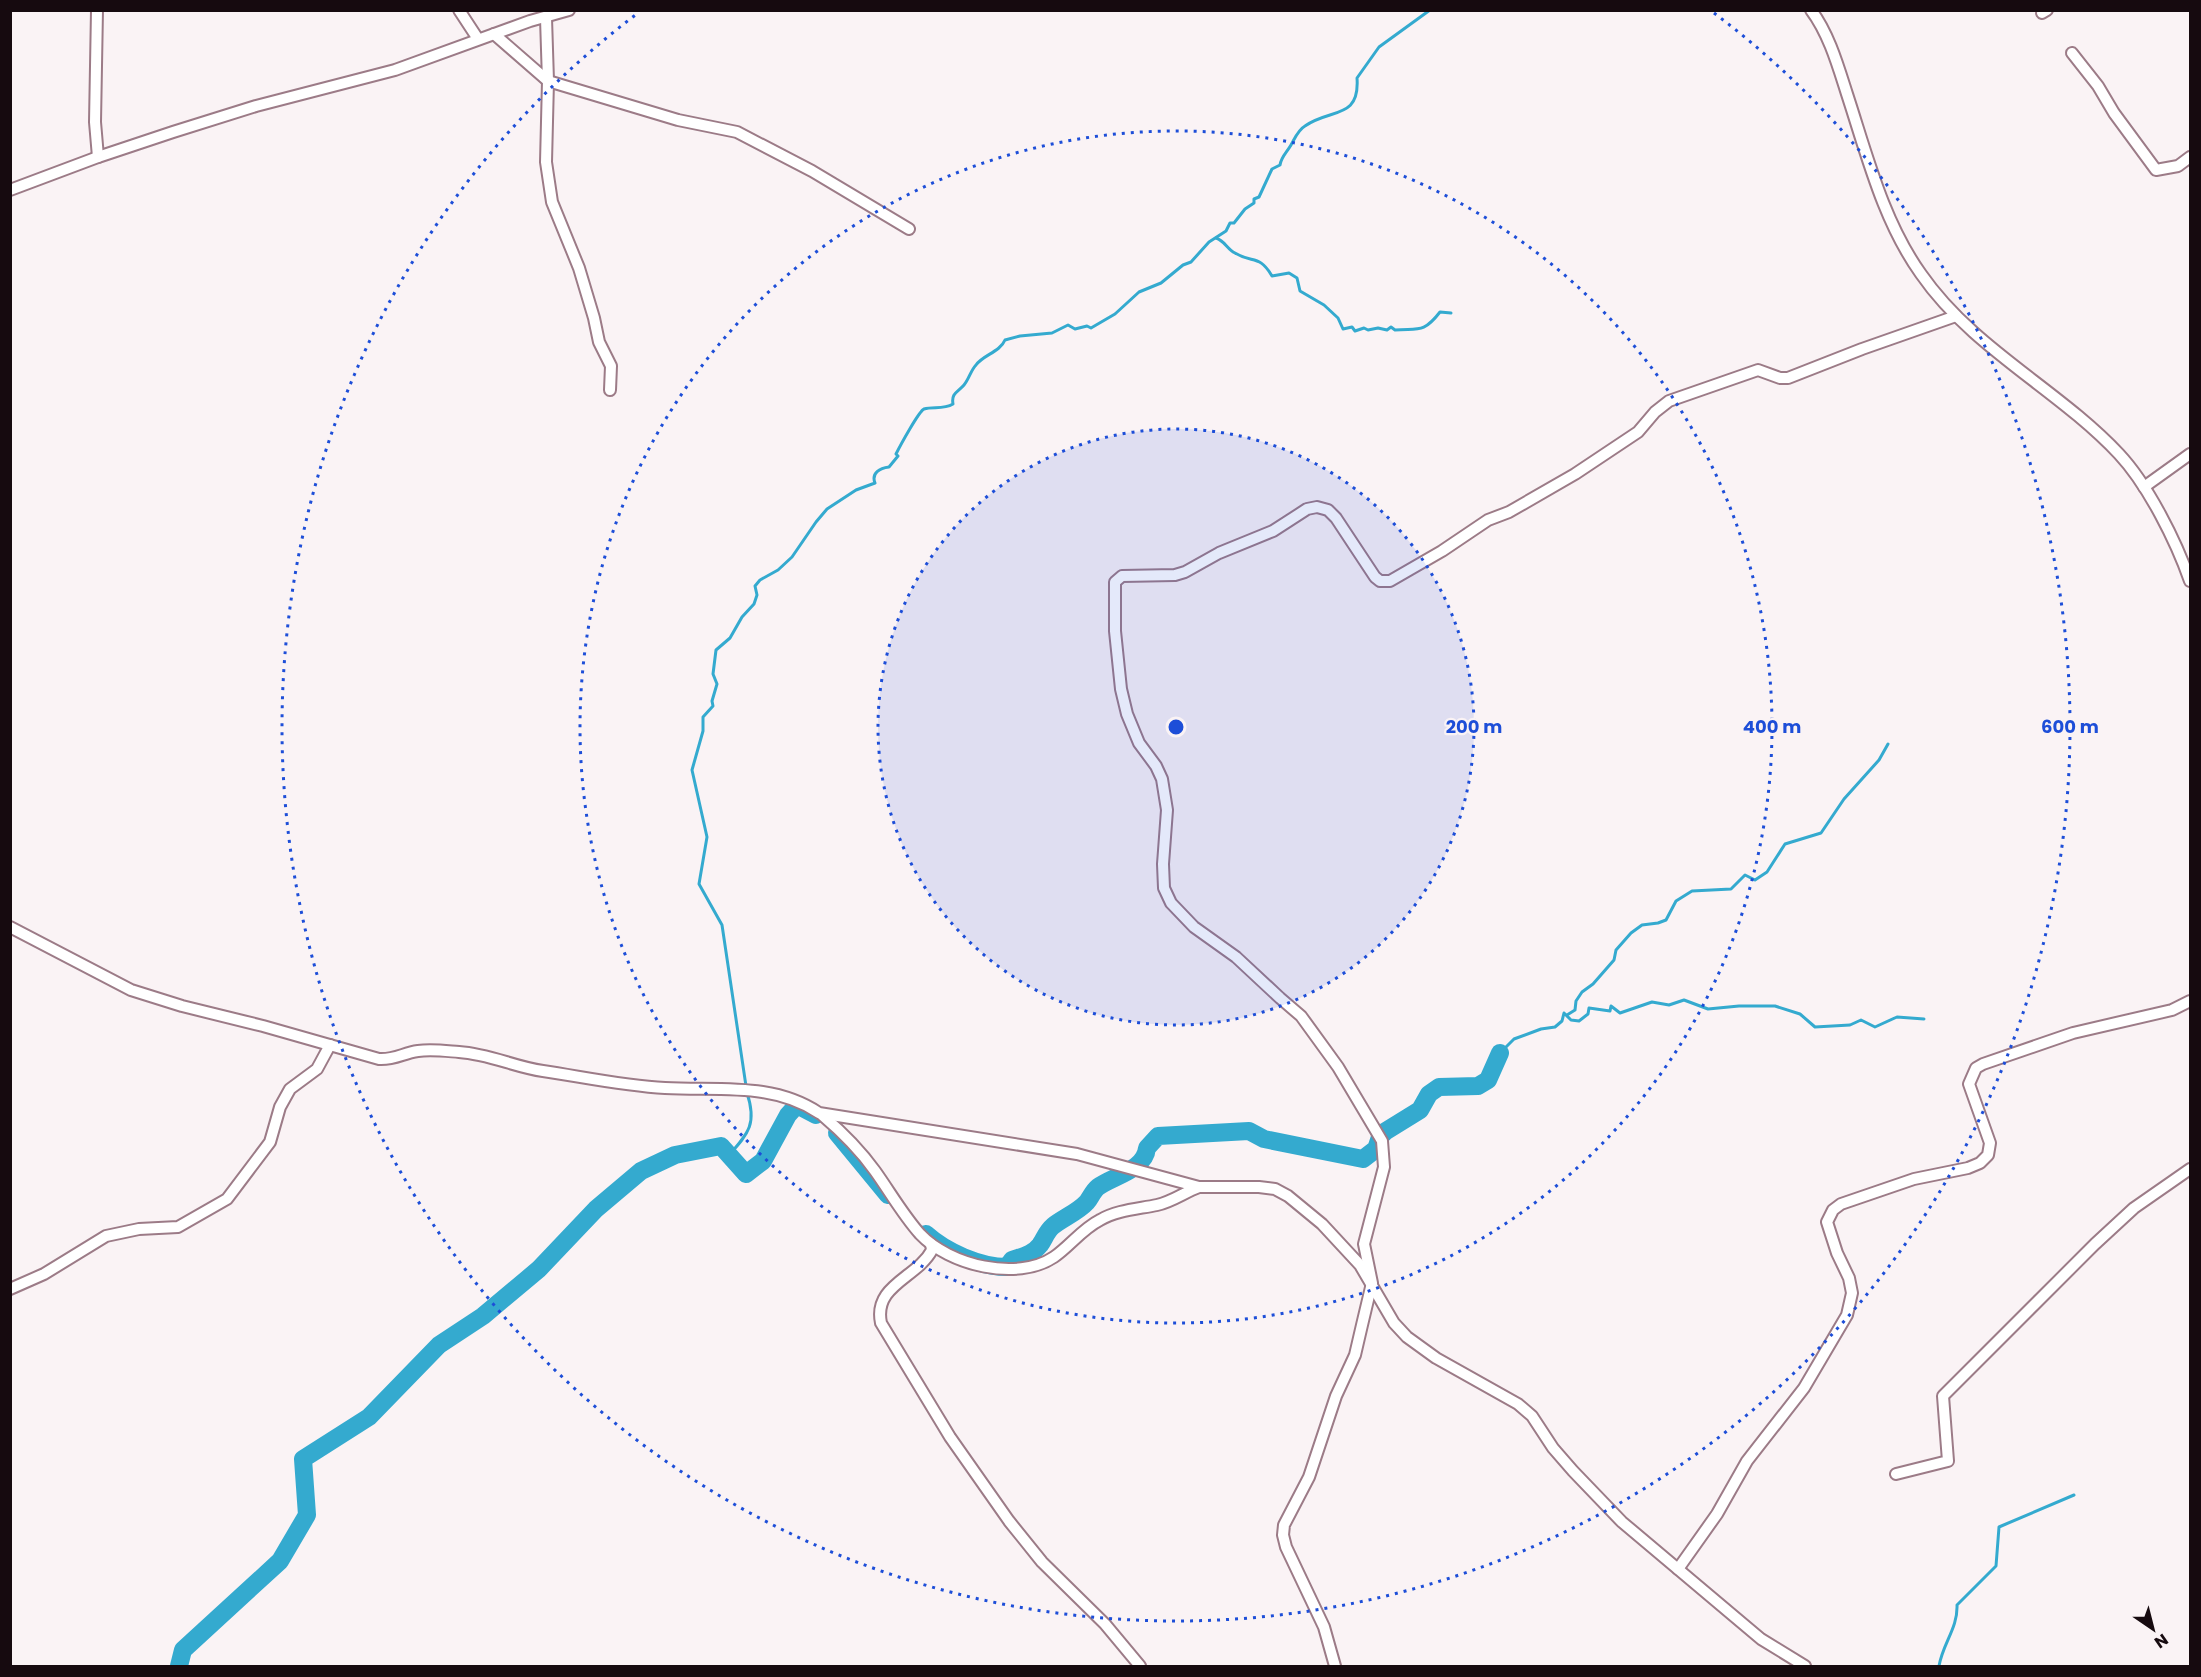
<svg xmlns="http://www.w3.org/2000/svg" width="2201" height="1677" font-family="Poppins,sans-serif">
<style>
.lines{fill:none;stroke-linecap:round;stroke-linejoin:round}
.stream{stroke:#34aacf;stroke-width:3}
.river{stroke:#34aacf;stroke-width:18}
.minor-casing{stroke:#9c7b87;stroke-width:14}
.minor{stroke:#fff;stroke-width:10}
.ring{fill:none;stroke:#1d4ed8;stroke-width:3;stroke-dasharray:3 6}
.centre{fill:#1d4ed8;stroke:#faf3f5;stroke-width:3}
.ring-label{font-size:18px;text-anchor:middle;font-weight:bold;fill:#1d4ed8;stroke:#faf3f5;stroke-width:4.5;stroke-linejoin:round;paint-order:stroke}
</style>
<rect width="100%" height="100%" fill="#faf3f5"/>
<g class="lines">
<g class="stream">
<path d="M 1216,238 C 1225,241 1227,249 1235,253 C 1253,264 1259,254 1272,276 L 1289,273 L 1297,278 L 1300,291 L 1324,305 L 1338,318 L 1343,329 L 1352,327 L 1355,331 L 1364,328 L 1368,330 L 1378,328 L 1387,330 L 1391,327 L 1395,330 C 1418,328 1423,334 1440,312 L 1451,313"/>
<polyline points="1567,1015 1575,1010 1576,1001 1582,992 1593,984 1614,960 1616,950 1631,933 1642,925 1658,923 1666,920 1676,901 1692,891 1731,889 1745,875 1755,880 1767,872 1785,844 1821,833 1844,799 1879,760 1888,744"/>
<polyline points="1500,1053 1514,1039 1541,1029 1555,1027 1562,1021 1564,1013 1571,1020 1579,1021 1588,1014 1589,1008 1610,1011 1611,1006 1620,1013 1652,1002 1669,1005 1684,1000 1708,1009 1739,1006 1775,1006 1800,1014 1815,1027 1850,1025 1861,1020 1875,1027 1897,1017 1924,1019"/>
<path d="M 746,1086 L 722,925 L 699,884 L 707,837 L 692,770 L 703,731 L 703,717 L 713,706 L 712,701 L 717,684 L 713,674 L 716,650 L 730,638 L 742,617 L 754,604 L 757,595 L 755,586 L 760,580 L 778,570 L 792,557 L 816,522 L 827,509 L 856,490 L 875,483 C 871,473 880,468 889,467 L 898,456 L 896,454 C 900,446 919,411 924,409 C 933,406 943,410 953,404 C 951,393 958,392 964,385 C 969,379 971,370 976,365 C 983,355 1000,352 1005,340 L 1020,336 L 1052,333 L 1068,325 L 1075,329 L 1087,326 L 1091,328 L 1115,314 L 1139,292 L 1161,283 L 1183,265 L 1191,262 L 1209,242 L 1226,231 L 1230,223 L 1234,223 L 1245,209 L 1254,203 L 1254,199 L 1259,197 L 1272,169 L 1280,165 C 1281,157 1287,152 1291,145 C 1295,138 1298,130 1305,126 C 1330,108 1360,120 1357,78 L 1379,47 L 1430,10"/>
<path d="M 729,1155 C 749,1133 757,1123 747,1093"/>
<path d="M 1939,1666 C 1943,1643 1958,1628 1957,1605 L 1996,1566 L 1999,1527 L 2074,1495"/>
</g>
<g class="river">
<polyline points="837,1133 888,1195"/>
<path d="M 926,1234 C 946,1252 980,1267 1007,1267 L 1012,1260 C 1023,1256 1032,1255 1040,1245 C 1045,1238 1046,1232 1053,1226 C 1063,1218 1078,1212 1087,1202 C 1091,1197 1093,1191 1098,1187 C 1113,1176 1145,1170 1147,1148 L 1158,1136 L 1249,1131 L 1264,1139 L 1363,1159 L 1376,1149 L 1380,1137 L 1386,1131 L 1420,1110 L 1429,1094 L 1439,1087 L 1478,1086 L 1488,1080 L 1500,1053"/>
<polyline points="179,1666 183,1650 280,1561 307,1515 303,1459 369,1417 439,1345 483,1316 539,1269 596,1209 641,1171 675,1155 721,1146 746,1174 763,1161 788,1115 797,1105 816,1115"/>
</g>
<defs>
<g id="minor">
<polyline points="97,10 95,122 98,157"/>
<polyline points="459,10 478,39"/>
<path d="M 1811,10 C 1829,34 1838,66 1847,94 C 1867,155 1883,221 1921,274 C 1973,349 2058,389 2119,454 C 2148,485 2176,541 2190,581"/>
<polyline points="2042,13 2047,10"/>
<polyline points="546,18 548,81 546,162 552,202 579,268 594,318 599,342 611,366 610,390"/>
<polyline points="494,34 548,81 678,120 737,132 812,171 909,229"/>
<polyline points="2072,53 2098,86 2114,113 2156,170 2178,166 2190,157"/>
<polyline points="10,190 98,157 173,132 256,106 395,70 530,21 569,10"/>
<polyline points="2144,487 2190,454"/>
<path d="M 10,927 L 131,990 L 182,1006 L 263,1026 L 379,1059 C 395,1060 403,1053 418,1051 C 431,1049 446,1051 459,1052 C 490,1054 514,1067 543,1071 C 583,1077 624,1086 665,1088 C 718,1091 773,1082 819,1113 L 1077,1154 L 1199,1187 L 1259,1187 L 1275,1189 L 1288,1196 L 1322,1224 L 1360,1265 L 1394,1323 L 1407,1337 L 1436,1358 L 1518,1404 L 1532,1416 L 1553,1448 L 1573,1471 L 1622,1522 L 1761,1639 L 1805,1666"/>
<path d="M 822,1115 C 842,1132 860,1150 875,1171 C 890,1192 903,1215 920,1234 C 949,1265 1017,1282 1054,1257 C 1070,1246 1082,1229 1100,1220 C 1117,1210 1138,1209 1157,1205 C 1172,1202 1185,1192 1199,1187"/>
<path d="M 931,1244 L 932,1250 C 917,1278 873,1285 881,1323 L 950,1437 L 1009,1521 L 1042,1562 L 1105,1624 L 1140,1666"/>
<polyline points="10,1289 44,1274 106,1236 139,1229 178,1227 227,1199 270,1142 280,1107 290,1089 317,1069 330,1045"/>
<polyline points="1896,1474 1948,1461 1943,1396 2095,1244 2134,1208 2190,1169"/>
<polyline points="1678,1569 1717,1514 1747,1461 1804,1388 1847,1315 1852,1293 1849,1278 1837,1253 1827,1222 1833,1210 1841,1204 1914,1179 1968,1168 1980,1163 1988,1155 1990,1143 1969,1084 1976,1068 1983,1064 2073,1033 2172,1010 2190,1001"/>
<polyline points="1335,1666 1324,1627 1286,1547 1283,1535 1284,1525 1309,1477 1336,1396 1355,1355 1362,1325 1372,1283 1364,1244 1384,1167 1382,1141 1338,1067 1301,1016 1280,998 1236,957 1194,927 1171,903 1164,888 1163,864 1167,810 1162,779 1156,766 1139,743 1127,714 1121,689 1115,631 1115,582 1122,576 1175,575 1185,572 1219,553 1273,531 1307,509 1317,507 1328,510 1336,518 1375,577 1380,581 1390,581 1442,551 1488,520 1509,512 1575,474 1638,432 1655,412 1669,401 1758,370 1780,378 1788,378 1862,349 1956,316"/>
</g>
</defs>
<use href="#minor" class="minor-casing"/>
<use href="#minor" class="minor"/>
</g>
<circle cx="1176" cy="727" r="298" fill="#1d4ed8" fill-opacity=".12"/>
<g class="ring">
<circle cx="1176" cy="727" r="298"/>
<circle cx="1176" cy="727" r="596"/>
<path d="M1714 13A894 894 0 1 1 638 13"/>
</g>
<circle cx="1176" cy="727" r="9" class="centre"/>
<g class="ring-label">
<text x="1474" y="733">200 m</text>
<text x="1772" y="733">400 m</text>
<text x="2070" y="733">600 m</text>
</g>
<rect width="2201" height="1677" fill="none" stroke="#160a0f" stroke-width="24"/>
<g transform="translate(2153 1629) rotate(145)" stroke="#faf3f5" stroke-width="4.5" paint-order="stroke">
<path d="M0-4.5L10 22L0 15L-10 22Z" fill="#160a0f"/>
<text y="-9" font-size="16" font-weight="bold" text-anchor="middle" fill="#160a0f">N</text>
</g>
</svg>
